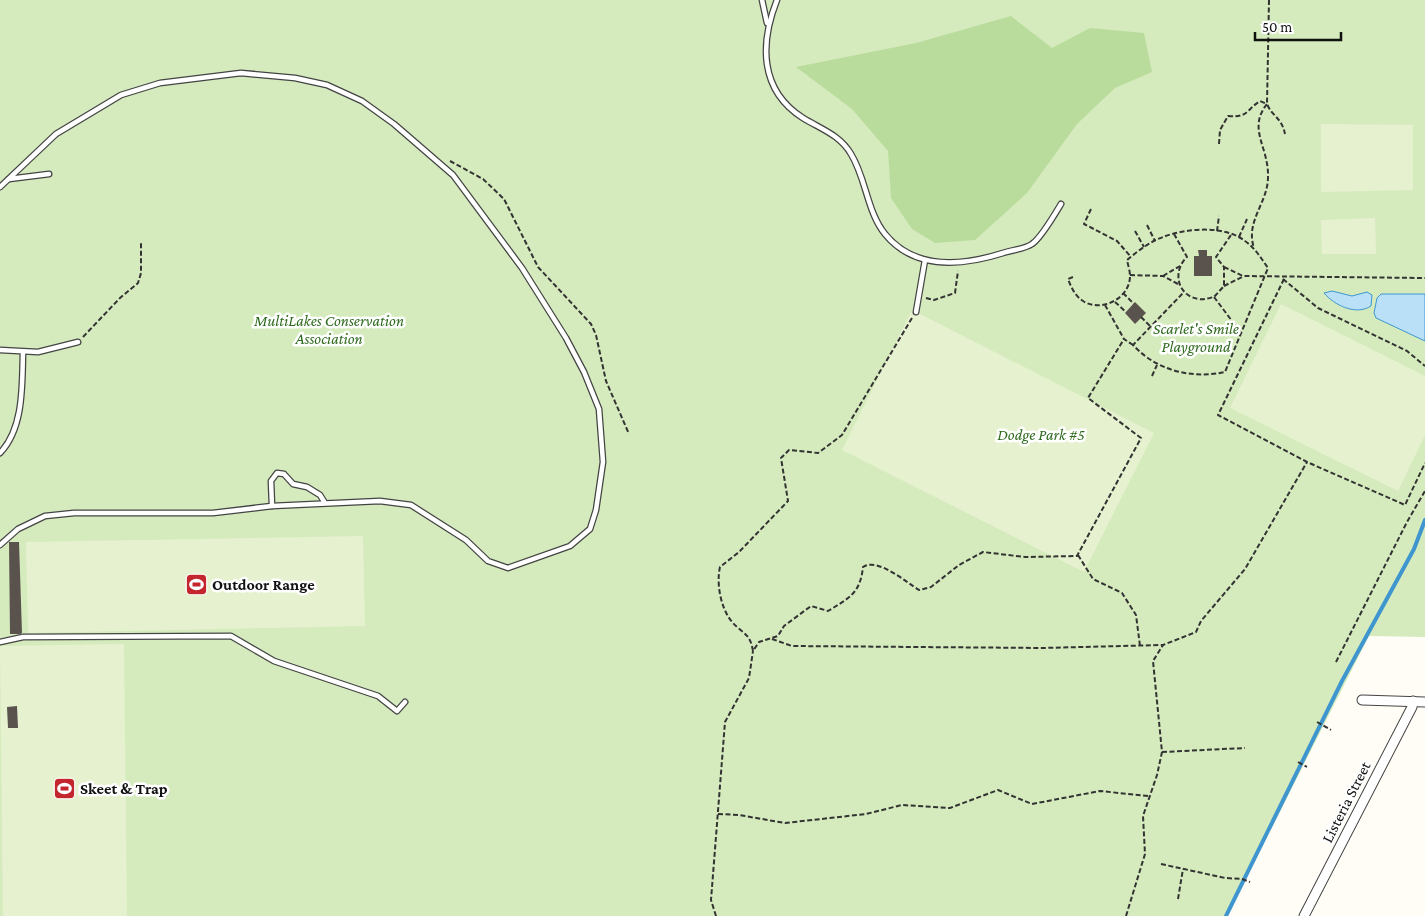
<svg xmlns="http://www.w3.org/2000/svg" width="1425" height="916" font-family="'Crimson Pro',serif">
<style>
.green{fill:#d5ebbd}
.forest{fill:#b9dc9c}
.pitch{fill:#e6f2cf}
.water{fill:#b9e0f7;stroke:#3f96cf}
.lines{fill:none;stroke-linecap:round;stroke-linejoin:round}
.stream{stroke:#3f96cf;stroke-width:4}
.building{fill:#5a524d}
.lane-casing{stroke:#444;stroke-width:7}
.street-casing{stroke:#444;stroke-width:11}
.path{stroke:#333;stroke-width:2;stroke-dasharray:5 2.5;stroke-linecap:butt}
.lane{stroke:#fff;stroke-width:4.5}
.street{stroke:#fff;stroke-width:9}
.labels{text-anchor:middle;dominant-baseline:central;stroke-width:5;stroke-linejoin:round;paint-order:stroke}
.park-label{font-size:16px;font-style:italic;fill:#2f6b1f;stroke:#fff}
.poi-label{font-size:16px;font-weight:bold;fill:#111;stroke:#fff;text-anchor:start}
.street-label{font-size:16px;fill:#111;stroke:#fff}
</style>
<rect width="100%" height="100%" fill="#fffdf5"/>
<polygon class="green" points="0,0 1425,0 1425,637 1369,636 1227,916 0,916"/>
<polygon class="forest" points="1011,16 1052,48 1090,28 1144,33 1152,72 1115,88 1077,124 1027,193 975,240 935,243 912,229 891,198 888,151 852,109 796,67 916,43"/>
<g class="pitch">
<polygon points="1321,124 1413,125 1413,190 1321,192"/>
<polygon points="1375,218 1376,254 1322,254 1321,220"/>
<polygon points="1281,304 1425,376 1425,435 1398,491 1230,408"/>
<polygon points="912,310 1154,433 1084,572 842,450"/>
<polygon points="363,536 365,626 28,633 26,542"/>
<polygon points="124,644 127,916 3,916 0,646"/>
</g>
<g class="water">
<path d="M 1332,291 L 1352,296 L 1367,292 L 1372,295 L 1371,306 C 1356,316 1334,305 1324,293 Z"/>
<polygon points="1381,294 1425,294 1425,341 1376,318 1374,313 1377,298"/>
</g>
<g class="lines">
<polyline class="stream" points="1226,916 1342,681 1414,549 1425,520"/>
</g>
<g class="building">
<polygon points="1198,250 1207,250 1207,256 1212,256 1212,276 1194,276 1194,256 1199,256"/>
<polygon points="1135,302 1146,313 1135,324 1125,313"/>
<polygon points="9,542 19,542 22,633 20,634 10,634"/>
<polygon points="17,706 18,728 8,728 7,707"/>
</g>
<g class="lines">
<defs>
<g id="lane">
<polyline points="762,0 767,23"/>
<path d="M 777,0 C 760,43 759,90 803,118 C 821,129 840,135 851,154 C 866,178 867,212 885,234 C 915,271 962,266 1003,253 C 1012,250 1025,249 1032,244 C 1041,238 1055,214 1061,204"/>
<polyline points="9,179 49,174"/>
<polyline points="0,187 56,134 121,95 160,83 241,73 295,78 327,85 362,101 394,124 453,175 522,268 566,338 584,372 599,409 603,462 596,510 590,529 570,546 508,568 488,561 466,540 411,505 380,501 272,506 213,513 74,513 45,516 18,529 0,545"/>
<polyline points="916,312 925,260"/>
<polyline points="0,350 38,352 78,342"/>
<path d="M 0,453 C 24,428 22,385 23,352"/>
<polyline points="272,506 271,481 277,473 284,474 293,484 307,487 320,495 325,503"/>
<polyline points="0,642 23,637 231,636 274,661 378,696 397,711 405,702"/>
</g>
<g id="street">
<polyline points="1362,700 1425,702"/>
<polyline points="1304,916 1412,707 1413,701"/>
</g>
</defs>
<use href="#lane" class="lane-casing"/>
<use href="#street" class="street-casing"/>
<g class="path">
<path d="M 1269,0 L 1267,104 C 1273,118 1281,116 1285,134"/>
<path d="M 1219,144 L 1220,130 L 1228,116 C 1248,118 1246,110 1260,101 L 1267,104 C 1247,129 1269,147 1268,177 C 1268,203 1245,221 1254,248"/>
<polyline points="450,161 483,179 504,199 538,267 591,324 596,335 606,381 629,434"/>
<polyline points="1091,209 1084,224 1117,241 1131,257"/>
<polyline points="1147,225 1155,241"/>
<polyline points="1135,231 1144,247"/>
<polyline points="1217,231 1219,216"/>
<path d="M 1174,234 L 1187,257 C 1172,271 1177,296 1199,299 C 1204,300 1209,298 1214,297 L 1224,286 L 1224,267 L 1216,257 L 1231,235"/>
<polyline points="1239,237 1247,219"/>
<polyline points="1224,267 1243,276 1425,278"/>
<polyline points="1130,275 1163,276 1178,284"/>
<polyline points="1163,276 1180,266"/>
<path d="M 1073,277 L 1068,279 C 1071,287 1075,296 1083,301 C 1102,313 1130,298 1130,276 C 1130,271 1128,265 1127,260 C 1138,251 1149,242 1163,237 C 1186,228 1225,225 1245,241 C 1255,248 1261,258 1268,268 L 1225,372 C 1192,379 1157,371 1133,345 L 1184,292"/>
<polyline points="1283,279 1318,308 1407,351 1425,366"/>
<polyline points="1284,279 1218,415 1307,462 1405,505 1425,463"/>
<polyline points="1224,286 1242,277"/>
<polyline points="1123,293 1134,304"/>
<polyline points="1214,297 1241,333"/>
<polyline points="926,298 934,300 955,293 958,271"/>
<polyline points="1115,302 1126,312"/>
<polyline points="1105,305 1124,339 1133,345"/>
<polyline points="1141,317 1150,326"/>
<path d="M 912,318 L 842,435 L 818,453 L 789,450 L 781,458 L 788,501 L 739,552 L 720,567 C 716,584 721,610 733,623 C 744,635 750,633 753,651 L 759,642 L 778,636 L 784,626 L 811,606 L 828,611 C 849,598 860,594 863,567 C 877,557 906,582 919,590 L 931,587 L 959,565 L 983,552 L 1025,557 L 1077,556 L 1141,438 L 1088,398 L 1124,339"/>
<polyline points="83,337 120,298 138,283 141,273 141,241"/>
<polyline points="1152,376 1157,365"/>
<polyline points="1078,555 1093,579 1122,593 1136,615 1140,646"/>
<polyline points="772,639 792,646 1043,648 1163,645"/>
<polyline points="1336,662 1407,522 1425,491"/>
<polyline points="1317,722 1331,730"/>
<polyline points="1162,752 1245,748"/>
<polyline points="1298,762 1307,767"/>
<polyline points="718,814 739,815 785,823 866,814 902,805 950,808 998,790 1032,804 1100,791 1148,796"/>
<polyline points="1161,864 1225,878 1242,879 1250,882"/>
<polyline points="1178,899 1183,869"/>
<polyline points="716,916 711,900 725,722 749,678 753,651"/>
<polyline points="1126,916 1145,854 1143,816 1157,775 1162,752 1153,661 1163,645 1196,632 1201,621 1245,569 1307,462"/>
</g>
<use href="#lane" class="lane"/>
<use href="#street" class="street"/>
</g>
<defs>
<symbol id="stadium-square" viewBox="-11 -11 22 22"><rect x="-9" y="-9" width="18" height="18" rx="4" fill="#c4262e" stroke="#fff"/><path d="M0-5a6.5 5 0 1 0 0 10a6.5 5 0 1 0 0-10ZM-3.5-1.8h7v3.6h-7Z" fill="#fff"/></symbol>
</defs>
<g fill-rule="evenodd">
<use href="#stadium-square" x="184" y="572" width="25" height="25"/>
<use href="#stadium-square" x="52" y="776" width="25" height="25"/>
</g>
<g class="labels">
<g class="park-label">
<text x="329" y="320">MultiLakes Conservation<tspan x="329" dy="18">Association</tspan></text>
<text x="1196" y="328">Scarlet's Smile<tspan x="1196" dy="18">Playground</tspan></text>
<text x="1041" y="434">Dodge Park #5</text>
</g>
<g class="poi-label">
<text x="212" y="584">Outdoor Range</text>
<text x="80" y="788">Skeet &amp; Trap</text>
</g>
<g class="street-label">
<text transform="translate(1346 802) rotate(-63)">Listeria Street</text>
</g>
</g>
<path d="M1255 32v8h86v-8" fill="none" stroke="#111111" stroke-width="2.5"/>
<text x="1262" y="32" font-size="15" fill="#111111" stroke="#ffffff" stroke-width="4" paint-order="stroke">50 m</text>
</svg>
